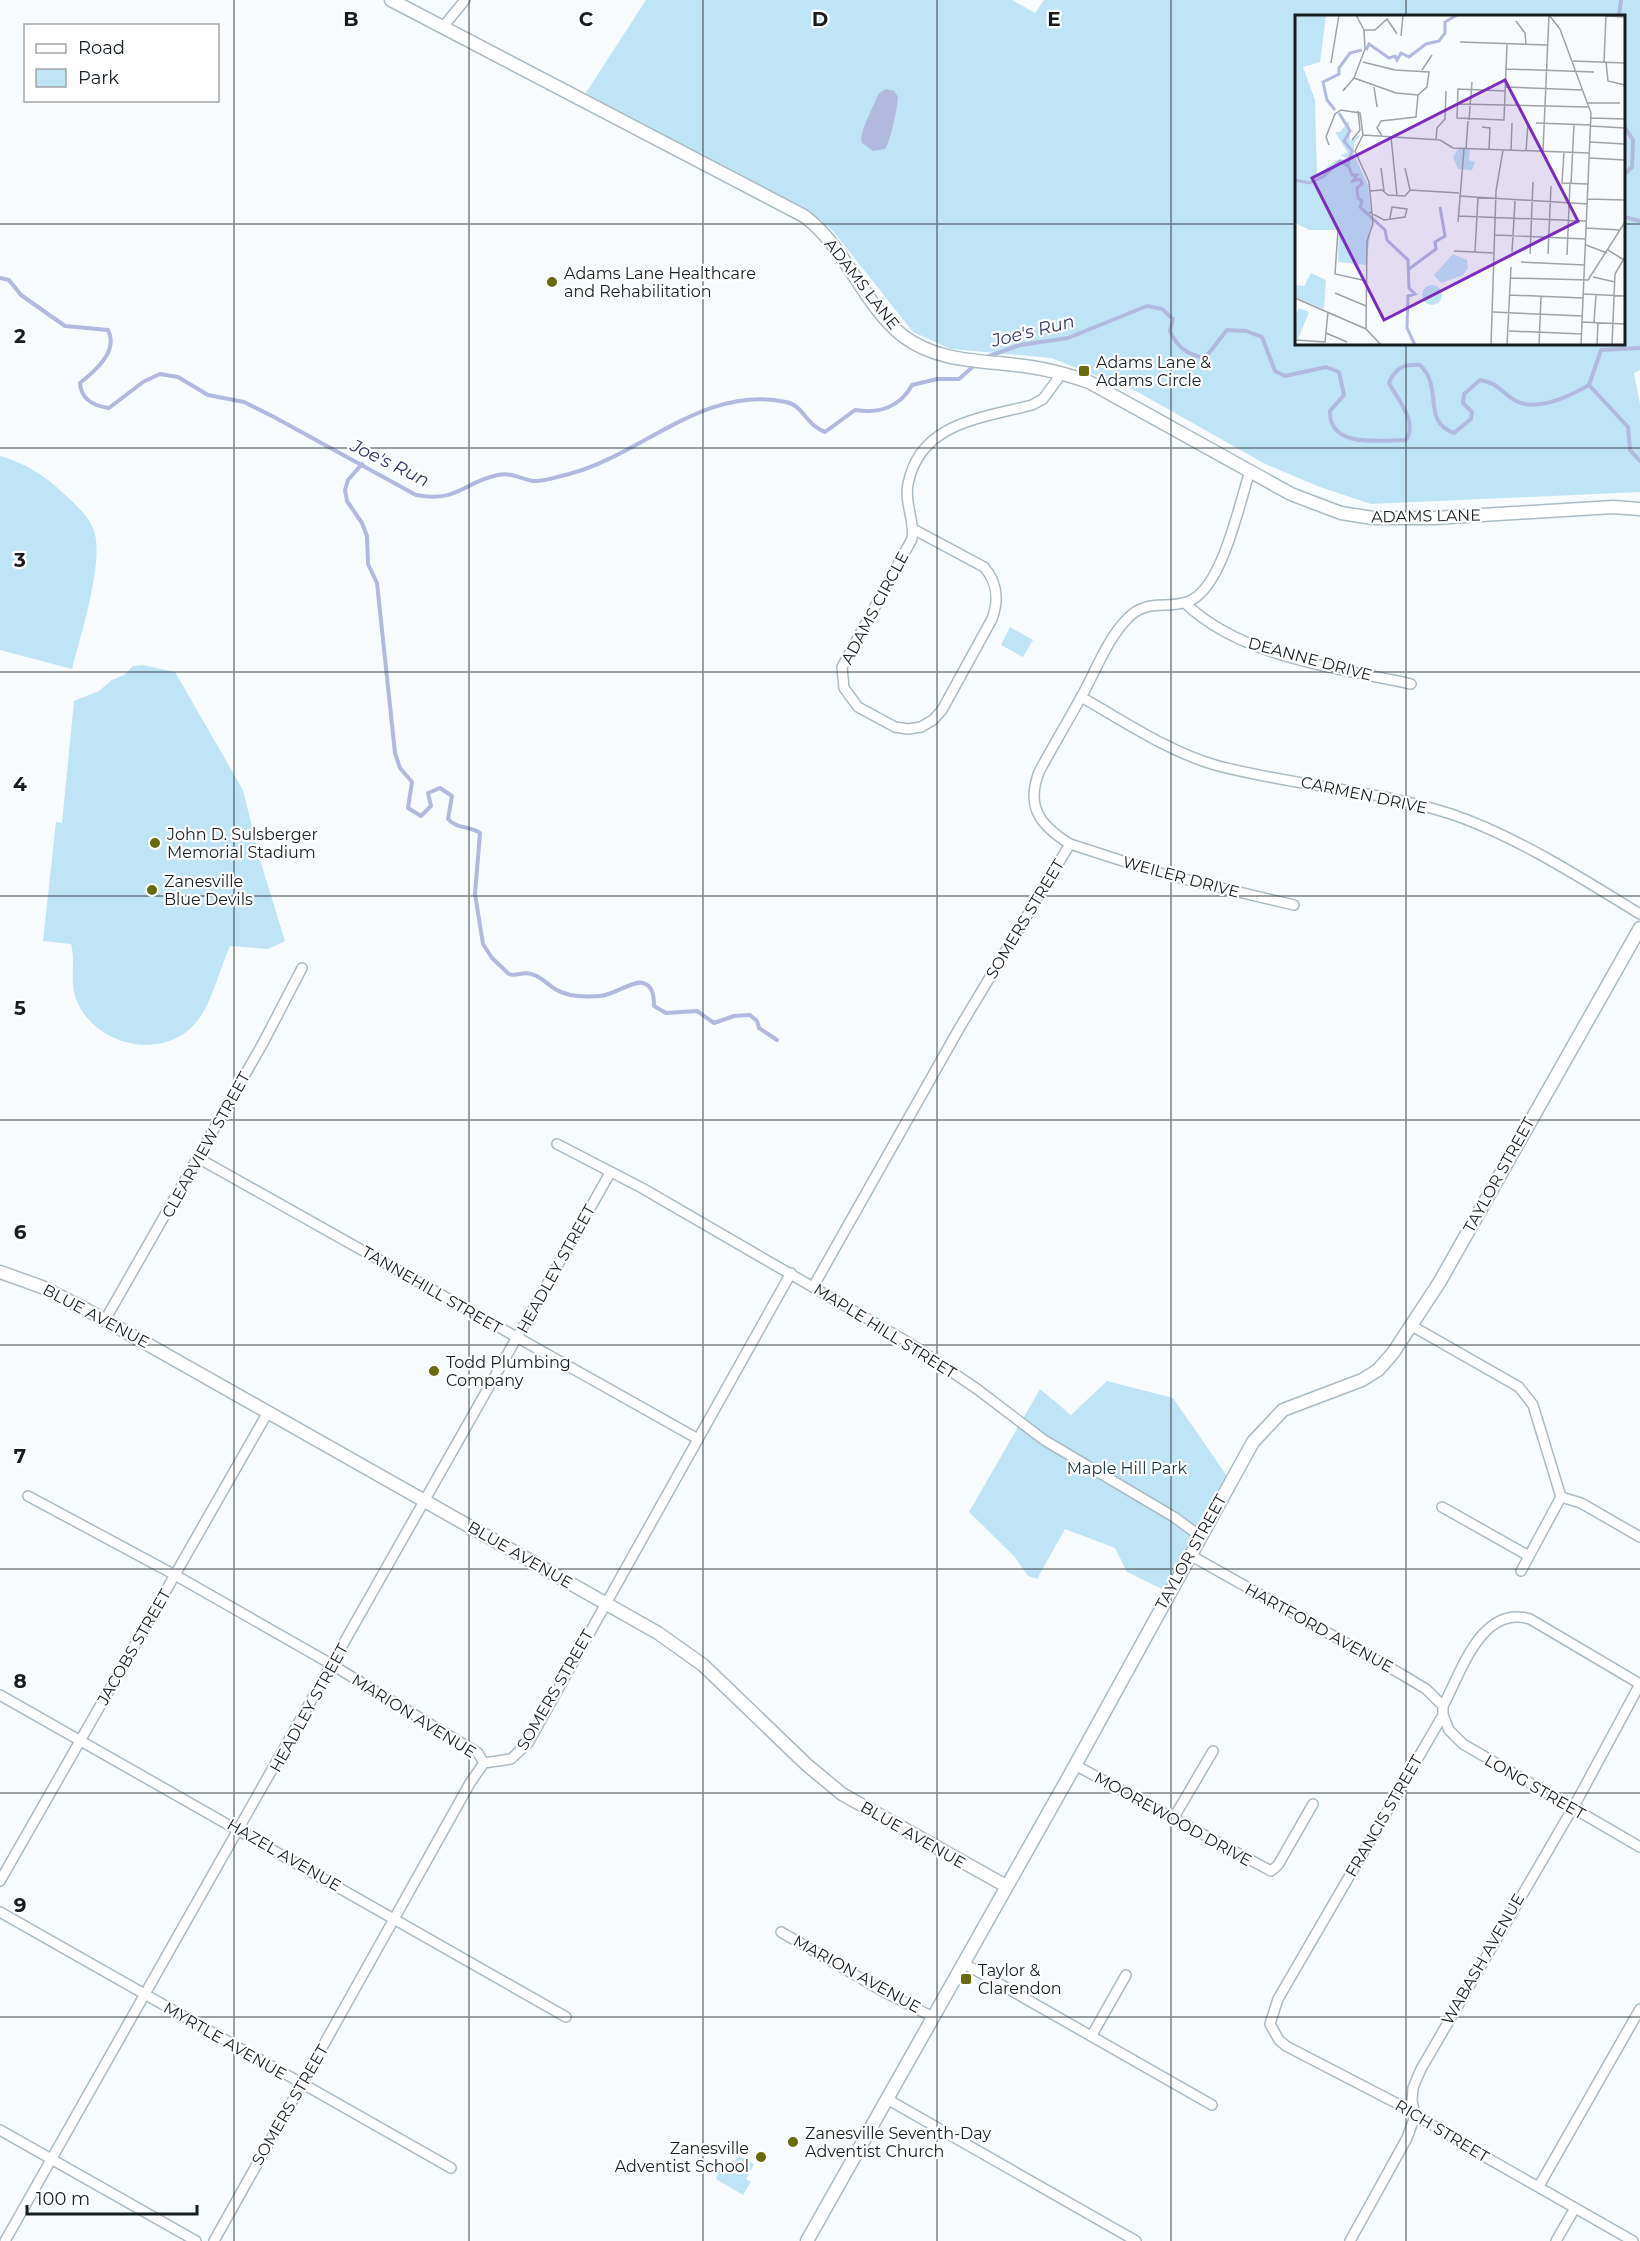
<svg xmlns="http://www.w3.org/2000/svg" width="1640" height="2241" font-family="Montserrat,sans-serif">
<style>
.green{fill:#bfe4f6;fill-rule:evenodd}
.water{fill:#b2b9de}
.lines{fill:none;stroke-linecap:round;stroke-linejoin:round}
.stream{stroke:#b2b9de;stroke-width:4}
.street-casing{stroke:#aabbc4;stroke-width:12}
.secondary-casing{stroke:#aabbc4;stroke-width:15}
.street{stroke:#fff;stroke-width:9}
.secondary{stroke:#fff;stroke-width:12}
.grid{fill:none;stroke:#171e21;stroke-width:1.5;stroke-opacity:0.55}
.poi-dot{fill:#686b0c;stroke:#fff;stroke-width:2}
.labels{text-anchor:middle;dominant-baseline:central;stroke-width:4.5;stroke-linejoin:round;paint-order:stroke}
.poi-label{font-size:16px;fill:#171e21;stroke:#fff;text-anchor:start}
.street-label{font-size:16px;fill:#171e21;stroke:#fff}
.park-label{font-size:16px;fill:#143848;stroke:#fff}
.water-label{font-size:18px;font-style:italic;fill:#333868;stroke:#fff}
.inset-river{fill:none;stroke:#b2b9de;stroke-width:3}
.inset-road{fill:none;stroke:#9da3a5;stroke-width:1.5}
.view{fill:#7b2cbf;fill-opacity:0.15;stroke:#7b2cbf;stroke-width:3}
.inset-edge{fill:none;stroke:#171e21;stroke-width:3}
.grid-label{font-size:20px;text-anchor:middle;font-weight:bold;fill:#171e21;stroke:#fff;stroke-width:4.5;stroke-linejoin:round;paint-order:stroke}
</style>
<rect width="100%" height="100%" fill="#f7fbfd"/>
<g class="green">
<path d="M 646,0 L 1012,0 L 1035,13 L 1044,0 L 1640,0 L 1640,370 L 1634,373 L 1640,404 L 1640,492 L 1371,504 L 1320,487 L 1265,464 L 1136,391 L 1051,358 L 951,349 L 913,332 L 833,231 L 808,210 L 585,94 ZM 1296,16 L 1624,16 L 1624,344 L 1296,344 Z"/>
<path d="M 0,456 C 25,463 44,475 63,493 C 74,503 87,514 93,528 C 106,557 80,637 72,669 L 0,650 Z"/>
<polygon points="1010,627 1033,640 1023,657 1001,645"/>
<path d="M 142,665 L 175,672 L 243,790 L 261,863 L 285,941 L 268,949 L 230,946 C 219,970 212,1005 194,1025 C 159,1062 93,1044 76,999 C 69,980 76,963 71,944 L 43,941 L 56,822 L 62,823 L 74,701 L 99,691 L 112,680 L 124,675 L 133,666 Z"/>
<polygon points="1107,1381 1173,1398 1227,1476 1164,1590 1127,1572 1115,1548 1065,1529 1037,1579 1028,1576 1014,1556 969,1512 1040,1389 1071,1415"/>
<polygon points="739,2156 754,2164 746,2179 751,2182 743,2195 716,2179 721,2164 729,2168"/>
</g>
<path class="water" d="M 886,89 L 894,91 L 898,97 C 898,106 890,144 885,149 L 873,151 L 862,143 C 858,132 874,108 878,94 Z"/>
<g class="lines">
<g class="stream">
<polyline points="1619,16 1621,0"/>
<polyline points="1624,126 1633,140 1632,167 1624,175"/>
<polyline points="1624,217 1640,221"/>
<path d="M 0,278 L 9,280 L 21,295 L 65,326 L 108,330 C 119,351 95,371 80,383 C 81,400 94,406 109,408 L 143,382 L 160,374 L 178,377 L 208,395 L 244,402 L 274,417 L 416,495 C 458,503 463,482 498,475 C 510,472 522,479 533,481 C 544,482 559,476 569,474 C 642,455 705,384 786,402 C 803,405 806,425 825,432 L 855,410 C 879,414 900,407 912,385 L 937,379 L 959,379 L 976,364"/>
<path d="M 984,358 L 1020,345 L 1068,338 L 1147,306 L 1162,309 L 1173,319 L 1170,331 C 1177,347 1187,355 1205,358 L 1227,330 L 1246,331 L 1262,337 L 1275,371 L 1285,376 L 1326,367 L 1339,372 L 1344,395 L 1330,411 C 1329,449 1380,440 1406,440 C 1418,422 1398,400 1389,383 C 1395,368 1404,364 1420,365 C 1444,388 1421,421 1454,433 L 1471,419 L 1472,412 L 1463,403 L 1464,394 L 1480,380 C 1499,383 1501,393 1516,401 C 1538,412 1570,396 1589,385 L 1601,350 L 1640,348"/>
<polyline points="1589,385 1628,427 1630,450 1640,461"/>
<path d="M 362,464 L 348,480 L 345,490 L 347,501 L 362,523 L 367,536 L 368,564 L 377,583 L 395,753 L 400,768 L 412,782 L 408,808 L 421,816 L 431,806 L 428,793 L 440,788 L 452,796 L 448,819 C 458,830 469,825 480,833 L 475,894 L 483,944 L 492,958 L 509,974 C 516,977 523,971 531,974 C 541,976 547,984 555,989 C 567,997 586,997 600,996 C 614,995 633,980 643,983 C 653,986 654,996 654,1006 L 666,1013 L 697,1011 L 714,1023 L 734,1016 L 750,1015 L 757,1021 L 759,1028 L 777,1040"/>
</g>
<defs>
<g id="street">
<polyline points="442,28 465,0"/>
<path d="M 913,529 L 984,567 C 998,583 999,600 992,619 L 942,710 L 933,720 L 921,727 L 908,729 L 895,727 L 858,707 L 844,688 L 842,667 L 912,539 C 915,520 904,503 908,484 C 920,422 983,418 1032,405 L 1043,399 L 1062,373"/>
<path d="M 1185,603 C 1242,658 1336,667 1411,684"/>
<path d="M 1081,697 C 1124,721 1167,751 1215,765 C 1292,786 1375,789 1451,814 C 1514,835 1583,879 1640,914"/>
<polyline points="1070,844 1163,874 1294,905"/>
<polyline points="557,1144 642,1188 911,1344 977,1389 1044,1440 1174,1517 1200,1536"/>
<polyline points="198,1158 698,1439"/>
<path d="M 813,1287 L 960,1027 L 1070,844 C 1039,825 1026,806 1039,772 C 1054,744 1071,716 1086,688 C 1098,665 1109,637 1128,618 C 1146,599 1165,609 1187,602 C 1222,591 1239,504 1250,471"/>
<polyline points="105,1320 263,1043 302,968"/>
<polyline points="1412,1326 1519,1387 1533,1405 1561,1497 1581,1503 1640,1537"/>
<polyline points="28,1496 175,1575 324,1660 478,1753 484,1763"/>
<polyline points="1442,1507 1529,1556"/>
<polyline points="1190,1555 1401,1674 1426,1689 1443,1706"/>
<polyline points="1521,1571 1561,1497"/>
<polyline points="0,1695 566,2017"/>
<polyline points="1443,1715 1449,1730 1463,1744 1640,1847"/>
<polyline points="1075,1765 1271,1871 1278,1865 1313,1804"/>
<polyline points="1173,1819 1213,1751"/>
<polyline points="0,1881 268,1412"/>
<polyline points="0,1912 451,2168"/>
<polyline points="781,1932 886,1993 933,2017"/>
<polyline points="963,1963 1212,2105"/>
<polyline points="1092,2035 1126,1975"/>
<polyline points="887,2099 1136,2241"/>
<polyline points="0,2130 196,2241"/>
<polyline points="1539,2186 1640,2009"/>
<polyline points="5,2241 610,1173"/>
<polyline points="214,2241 470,1783 484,1763 511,1759 528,1743 791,1273"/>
<polyline points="1350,2241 1407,2138 1415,2116 1412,2100 1413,2088 1421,2069 1578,1799 1640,1684"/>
<polyline points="1556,2241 1575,2208"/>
<path d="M 1633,2241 L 1468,2147 L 1398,2104 L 1286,2046 L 1279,2040 L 1270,2024 L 1278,1999 L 1443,1715 L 1443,1706 C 1461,1673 1481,1604 1530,1619 L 1640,1684"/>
</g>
<g id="secondary">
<path d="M 391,0 L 804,216 C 846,247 862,303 903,336 C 940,364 987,360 1031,367 C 1051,370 1069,375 1089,382 L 1291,494 L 1341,513 L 1373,518 L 1434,518 L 1613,507 L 1640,509"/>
<polyline points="0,1272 42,1287 87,1310 658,1633 703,1665 807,1765 842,1794 1006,1886"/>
<polyline points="807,2241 1072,1771 1253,1442 1283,1410 1362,1380 1378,1370 1393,1353 1439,1283 1640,928"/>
</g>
</defs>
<use href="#street" class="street-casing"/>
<use href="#secondary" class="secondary-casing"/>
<use href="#street" class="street"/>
<use href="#secondary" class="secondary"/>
</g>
<path class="grid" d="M 234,0 L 234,2241M 469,0 L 469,2241M 703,0 L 703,2241M 937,0 L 937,2241M 1171,0 L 1171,2241M 1406,0 L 1406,16M 0,224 L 1296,224M 1624,224 L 1640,224M 1406,344 L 1406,2241M 0,448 L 1640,448M 0,672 L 1640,672M 0,896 L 1640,896M 0,1120 L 1640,1120M 0,1345 L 1640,1345M 0,1569 L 1640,1569M 0,1793 L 1640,1793M 0,2017 L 1640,2017"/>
<g class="poi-dot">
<circle cx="552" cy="282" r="6"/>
<rect x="1078" y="365" width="12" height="12" rx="3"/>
<circle cx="155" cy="843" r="6"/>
<circle cx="152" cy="890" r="6"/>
<circle cx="434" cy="1371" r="6"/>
<rect x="960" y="1973" width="12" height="12" rx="3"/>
<circle cx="793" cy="2142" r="6"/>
<circle cx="761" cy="2157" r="6"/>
</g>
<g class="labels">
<g class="poi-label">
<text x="564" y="273">Adams Lane Healthcare<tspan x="564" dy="18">and Rehabilitation</tspan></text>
<text x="1096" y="362">Adams Lane &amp;<tspan x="1096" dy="18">Adams Circle</tspan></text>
<text x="167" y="834">John D. Sulsberger<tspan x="167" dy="18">Memorial Stadium</tspan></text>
<text x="164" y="881">Zanesville<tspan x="164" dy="18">Blue Devils</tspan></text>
<text x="446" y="1362">Todd Plumbing<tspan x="446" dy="18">Company</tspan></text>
<text x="978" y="1970">Taylor &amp;<tspan x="978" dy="18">Clarendon</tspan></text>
<text x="805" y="2133">Zanesville Seventh-Day<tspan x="805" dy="18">Adventist Church</tspan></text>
<text x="749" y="2148" text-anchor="end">Zanesville<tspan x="749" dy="18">Adventist School</tspan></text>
</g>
<g class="street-label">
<text transform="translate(862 284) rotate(52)">ADAMS LANE</text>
<text transform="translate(1426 516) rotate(-1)">ADAMS LANE</text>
<text transform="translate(875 608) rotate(-62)">ADAMS CIRCLE</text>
<text transform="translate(1310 659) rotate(15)">DEANNE DRIVE</text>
<text transform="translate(1364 795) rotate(12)">CARMEN DRIVE</text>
<text transform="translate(1181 877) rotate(15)">WEILER DRIVE</text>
<text transform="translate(1025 919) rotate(-59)">SOMERS STREET</text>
<text transform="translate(206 1145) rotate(-61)">CLEARVIEW STREET</text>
<text transform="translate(1499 1175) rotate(-61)">TAYLOR STREET</text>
<text transform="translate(556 1269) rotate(-61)">HEADLEY STREET</text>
<text transform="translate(432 1290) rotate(30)">TANNEHILL STREET</text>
<text transform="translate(96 1316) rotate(28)">BLUE AVENUE</text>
<text transform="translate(885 1331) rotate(32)">MAPLE HILL STREET</text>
<text transform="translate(1191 1552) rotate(-61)">TAYLOR STREET</text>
<text transform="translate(520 1555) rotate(30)">BLUE AVENUE</text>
<text transform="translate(1319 1628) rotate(29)">HARTFORD AVENUE</text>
<text transform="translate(134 1647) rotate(-60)">JACOBS STREET</text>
<text transform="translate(555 1690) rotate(-60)">SOMERS STREET</text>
<text transform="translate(309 1708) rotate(-61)">HEADLEY STREET</text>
<text transform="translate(414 1716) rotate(32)">MARION AVENUE</text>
<text transform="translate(1535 1787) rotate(30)">LONG STREET</text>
<text transform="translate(1384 1816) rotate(-60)">FRANCIS STREET</text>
<text transform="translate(1173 1819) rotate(29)">MOOREWOOD DRIVE</text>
<text transform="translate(913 1835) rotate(30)">BLUE AVENUE</text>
<text transform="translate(284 1855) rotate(30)">HAZEL AVENUE</text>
<text transform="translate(1483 1959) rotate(-60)">WABASH AVENUE</text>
<text transform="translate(857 1974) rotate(29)">MARION AVENUE</text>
<text transform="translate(225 2041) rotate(30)">MYRTLE AVENUE</text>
<text transform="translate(290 2105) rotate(-60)">SOMERS STREET</text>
<text transform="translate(1442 2131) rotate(31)">RICH STREET</text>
</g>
<g class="park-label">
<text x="1127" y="1468">Maple Hill Park</text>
</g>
<g class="water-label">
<text transform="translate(1033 331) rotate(-14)">Joe's Run</text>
<text transform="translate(390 463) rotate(26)">Joe's Run</text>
</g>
</g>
<g transform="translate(1295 15)">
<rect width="330" height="330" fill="#f7fbfd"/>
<path d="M 0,0 L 31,0 L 25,47 L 8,52 L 20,85 L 22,160 L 42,145 L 53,144 L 45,140 L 53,138 L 40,117 L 45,117 L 54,106 L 55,126 L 66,119 L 59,128 L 59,140 L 73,170 L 77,207 L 71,250 L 43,247 L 44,215 L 15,215 L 0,208 ZM 163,134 L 175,134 L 174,145 L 180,147 L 177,155 L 163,154 L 158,142 ZM 158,239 L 172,245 L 173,253 L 168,260 L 146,268 L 139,260 ZM 16,258 L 31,265 L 29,294 L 0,282 L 0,270 L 9,271 ZM127 280a10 10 0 1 1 20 0a10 10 0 1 1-20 0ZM 4,293 L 14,297 L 3,324 L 0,323 L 0,301 Z" fill="#bfe4f6"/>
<path class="inset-river" d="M 71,35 L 74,29 L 94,43 L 100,41 L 102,45 L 106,38 L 114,42 L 131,29 L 144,26 L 150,18 L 150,7 L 162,0M 40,95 L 32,85 L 28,67 L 44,59 L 44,53 L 55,38 L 67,35M 44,98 L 55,116 L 49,126 L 57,136 L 52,151M 0,165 L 14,168 L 28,162 L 45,146 L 54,152 L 57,160 L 62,160 L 58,166 L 65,164 L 67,169 L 62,173 L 63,183 L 67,186 L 65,192 L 90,215 L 92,225 L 113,245 L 114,273 L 120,279 L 113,281 L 112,313 L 120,330M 114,254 L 141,234 L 140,227 L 150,221 L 145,192"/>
<path class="inset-road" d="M 61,0 L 69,15 L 70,34 L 59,63 L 101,78 L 123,80 L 121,102 L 86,106 L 82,113 L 87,121M 254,0 L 265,14 L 296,98 L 286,330M 311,1 L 330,2M 221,6 L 230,18 L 231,29M 69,15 L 80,15 L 92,4 L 102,19M 106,21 L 108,0M 165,27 L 252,30M 278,46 L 330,48M 68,47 L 100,55 L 134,57 L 132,72 L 123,80M 309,47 L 311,0M 311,47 L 313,66 L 330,70M 36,48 L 44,0M 211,54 L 299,57M 127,55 L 137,40M 79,72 L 82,92 L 82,89M 210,72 L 287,75M 50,73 L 48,76 L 59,63M 210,76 L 163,74 L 162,103 L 209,105 L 209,104 L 212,29M 293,88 L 325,88M 163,89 L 293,92M 296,103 L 330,104M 174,105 L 177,67M 241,108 L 296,110M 296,111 L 330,113M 187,112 L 195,113 L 194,134M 68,120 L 145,125 L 158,133 L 294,138M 68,120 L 60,136 L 74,167 L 78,209 L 72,226 L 71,314M 96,122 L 102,181M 57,125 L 65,115 L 63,96M 141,125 L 142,113 L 150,104 L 151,76M 295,127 L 330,129M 34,130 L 31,122 L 40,99 L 46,95 L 65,98 L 68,120M 171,134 L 173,106M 216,135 L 217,108M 231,136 L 233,108M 248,136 L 254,0M 269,137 L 267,168 L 293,169M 295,143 L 330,145M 86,153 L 89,176M 110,153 L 115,175M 276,169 L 279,109M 75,176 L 87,175 L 93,180 L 110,181 L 115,175 L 164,178M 164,181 L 293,189M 293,184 L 330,185M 74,197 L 89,205 L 110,202 L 112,194 L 97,192 L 95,203M 163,201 L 292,206M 163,207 L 169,134M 291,213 L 325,215M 43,215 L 40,259 L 72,266M 200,220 L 291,224M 291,230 L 312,238M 313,235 L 329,245M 159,236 L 198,238M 180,237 L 183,182M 217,237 L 220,186M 235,239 L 238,167M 253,239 L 256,171M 272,240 L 275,168M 226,247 L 290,250M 298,262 L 320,267M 215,263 L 293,265 L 330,207M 40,278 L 71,291M 289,279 L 330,281M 215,280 L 288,283M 0,283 L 71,314 L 86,330M 198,297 L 288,301M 287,307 L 330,309M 299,307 L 301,280M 214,316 L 287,319M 31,318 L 52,327M 0,325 L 30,327 L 33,297M 196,330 L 201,176 L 208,135M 212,330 L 216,252M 244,330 L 246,282M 302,330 L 303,307M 317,330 L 320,259 L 330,242"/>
<path class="view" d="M 210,65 L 283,206 L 89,305 L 17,163 Z"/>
<rect width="330" height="330" class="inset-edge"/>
</g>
<g class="grid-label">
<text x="351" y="26">B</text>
<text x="586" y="26">C</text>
<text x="820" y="26">D</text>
<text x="1054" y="26">E</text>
<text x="20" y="343">2</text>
<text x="20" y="567">3</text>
<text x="20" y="791">4</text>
<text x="20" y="1015">5</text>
<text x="20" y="1239">6</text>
<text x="20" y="1463">7</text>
<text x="20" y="1688">8</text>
<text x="20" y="1912">9</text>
</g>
<rect x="24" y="24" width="195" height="78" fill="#ffffff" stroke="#a2a5a6" stroke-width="1.5"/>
<rect x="36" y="44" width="30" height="9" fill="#ffffff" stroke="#a2a5a6" stroke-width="1.5"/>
<text x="78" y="54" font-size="18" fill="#171e21">Road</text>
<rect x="36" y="69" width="30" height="18" fill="#bfe4f6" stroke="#a2a5a6" stroke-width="1.5"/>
<text x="78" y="84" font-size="18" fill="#171e21">Park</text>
<path d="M27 2205v9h170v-9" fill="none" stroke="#171e21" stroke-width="3"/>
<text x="36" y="2205" font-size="18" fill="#171e21" stroke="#ffffff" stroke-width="4.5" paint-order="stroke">100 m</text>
</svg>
